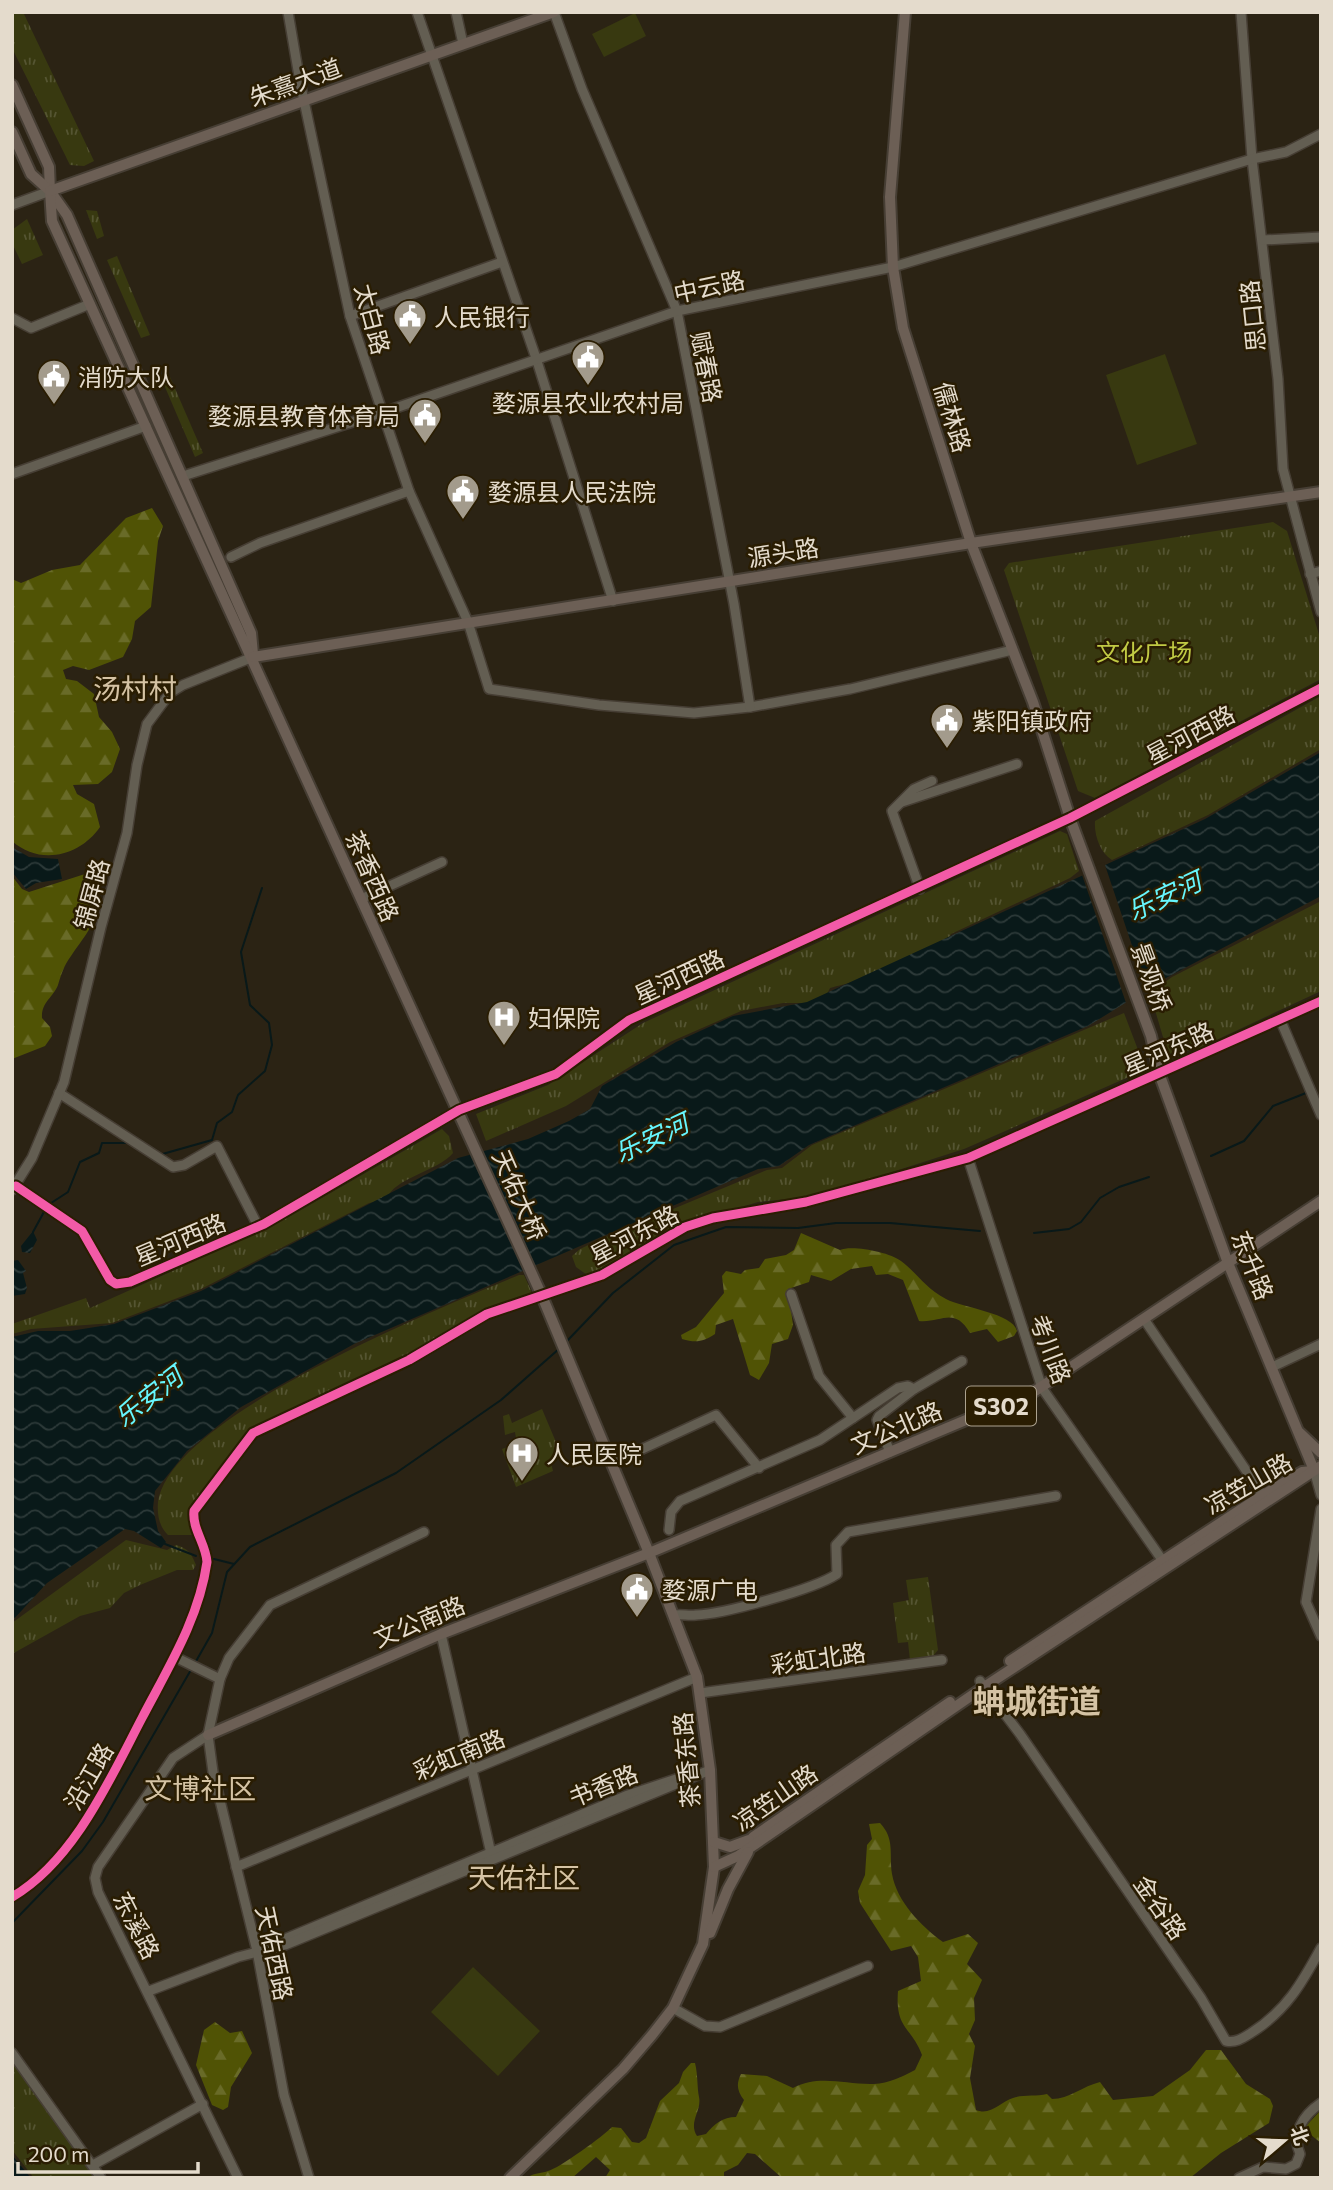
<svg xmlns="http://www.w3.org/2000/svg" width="1333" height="2190" font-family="Commissioner,'Noto Sans SC',sans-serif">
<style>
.grass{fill:url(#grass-tufts)}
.forest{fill:url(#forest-firs)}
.pitch{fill:#383910}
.water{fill:url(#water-waves)}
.pier{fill:#2b2314}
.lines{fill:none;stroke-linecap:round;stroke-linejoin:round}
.stream{stroke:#091919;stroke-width:2}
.minor-casing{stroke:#463e34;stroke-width:12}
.major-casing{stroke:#463e34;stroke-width:14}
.minor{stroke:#635e52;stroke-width:9}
.major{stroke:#6c5f55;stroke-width:10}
.cycleway-casing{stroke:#2a1d02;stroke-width:13}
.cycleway{stroke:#f35aa7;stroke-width:9}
.labels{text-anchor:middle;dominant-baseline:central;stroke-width:5;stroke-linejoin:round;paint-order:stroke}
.shield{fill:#2a1d02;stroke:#aca28f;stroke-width:2}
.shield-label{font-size:23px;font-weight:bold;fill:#e4dbcc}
.street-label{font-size:24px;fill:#e4dbcc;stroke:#2a1d02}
.poi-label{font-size:24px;fill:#e4dbcc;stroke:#2a1d02;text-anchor:start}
.park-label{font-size:24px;fill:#c1ca44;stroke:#2a1d02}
.water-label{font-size:26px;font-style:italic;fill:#66f6fd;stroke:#2a1d02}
.quarter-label{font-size:28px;fill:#d5c3a4;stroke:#2a1d02}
.district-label{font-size:32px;font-weight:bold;fill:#d5c3a4;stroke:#2a1d02}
</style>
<defs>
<pattern id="grass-tufts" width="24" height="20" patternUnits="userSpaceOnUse" patternTransform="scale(1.75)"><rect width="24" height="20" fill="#383910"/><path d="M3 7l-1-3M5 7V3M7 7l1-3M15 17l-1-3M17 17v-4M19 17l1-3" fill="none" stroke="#555532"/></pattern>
<pattern id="forest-firs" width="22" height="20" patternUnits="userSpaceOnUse" patternTransform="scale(1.75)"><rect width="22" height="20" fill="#505305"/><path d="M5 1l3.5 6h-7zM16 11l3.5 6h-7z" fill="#696b28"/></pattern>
<pattern id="water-waves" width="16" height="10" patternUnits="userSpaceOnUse" patternTransform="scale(1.75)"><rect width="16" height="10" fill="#091919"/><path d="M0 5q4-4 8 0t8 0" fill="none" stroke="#2d3a39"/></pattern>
</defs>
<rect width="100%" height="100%" fill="#2b2314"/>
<g class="grass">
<polygon points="12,12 23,12 94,161 84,166 70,165 12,48"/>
<polygon points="86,210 97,211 104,236 97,239"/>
<polygon points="27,219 43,255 22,264 12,243 12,230"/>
<polygon points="117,256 150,335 141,338 107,260"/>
<polygon points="170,377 203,453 195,457 162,380"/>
<polygon points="1273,522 1287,531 1321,641 1321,679 1095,798 1078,791 1004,570 1009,563"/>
<path d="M 1321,696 L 1321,749 L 1208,815 L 1112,860 C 1100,853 1094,835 1095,821 Z"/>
<path d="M 1060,831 L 1067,834 L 1079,871 L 1070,878 L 951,934 C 937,961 861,980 830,988 L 826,996 L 811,1003 L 783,1003 L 741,1011 L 670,1042 L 566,1106 L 486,1141 L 476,1114 L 548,1085 L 643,1023 Z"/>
<polygon points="1321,901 1321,991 1197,1049 1168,1054 1150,993 1172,977"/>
<polygon points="1124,1013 1143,1063 1131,1076 964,1149 817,1196 758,1202 686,1223 590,1277 576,1267 572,1256 580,1249 603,1238 767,1170 782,1168 812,1145"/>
<path d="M 442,1129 L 449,1136 L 453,1153 C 437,1172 393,1178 387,1199 L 369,1203 L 201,1289 L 112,1323 L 31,1329 L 12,1334 L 12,1324 L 86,1298 L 90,1308 L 273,1226 Z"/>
<path d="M 519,1275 L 524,1275 L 533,1295 L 252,1432 L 196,1504 L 193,1535 L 168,1535 C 159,1526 157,1515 158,1502 C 170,1416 443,1307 519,1275 Z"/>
<polygon points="542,1409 561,1454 550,1459 553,1471 516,1487 502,1449 517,1444 515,1432 505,1435 503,1416 509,1414 512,1423"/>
<path d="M 126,1540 L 167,1550 L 176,1545 C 189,1549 191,1553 196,1565 L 193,1570 L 177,1570 L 140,1585 L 124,1593 L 110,1608 L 80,1616 L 12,1654 L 12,1623 Z"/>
<polygon points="928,1577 938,1650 933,1656 910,1660 908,1642 898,1643 893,1603 909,1600 906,1580"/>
<polygon points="12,2058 95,2178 34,2178 12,2150"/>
</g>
<g class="forest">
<path d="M 152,508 L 163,526 L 158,541 L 151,607 L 135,621 L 132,639 L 123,657 L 89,670 L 73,666 L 63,670 L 66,679 L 77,681 L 94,694 L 99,717 L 112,732 L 120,749 L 112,772 L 98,784 L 73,785 L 77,794 L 94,804 L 100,827 C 80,856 40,866 12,841 L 12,579 L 21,583 L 52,570 L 80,565 L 126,518 Z"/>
<path d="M 85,874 C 92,878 93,884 95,892 C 103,918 84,936 71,956 C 64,965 61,975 58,985 C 53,998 41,1002 42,1018 L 50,1027 L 52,1036 L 45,1046 L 12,1059 L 12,876 L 22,889 L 29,892 Z"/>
<path d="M 801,1233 L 840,1250 C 852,1245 889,1252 901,1261 C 919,1275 924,1287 946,1299 C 963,1308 1013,1313 1017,1331 L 1014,1336 L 998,1342 L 987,1329 L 970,1333 C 954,1306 942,1323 919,1321 L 903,1280 L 888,1274 L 876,1275 L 872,1266 L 851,1269 L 831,1281 L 811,1275 L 809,1282 L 788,1289 L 793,1325 L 788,1339 L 772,1344 L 769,1363 L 759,1380 L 750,1375 L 733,1319 L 716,1325 L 715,1334 C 703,1342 696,1343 682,1339 L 681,1335 L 696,1327 L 724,1293 L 722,1276 L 726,1271 L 741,1274 L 745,1270 L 759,1268 L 765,1259 L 786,1255 L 794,1250 Z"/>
<path d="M 880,1823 C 895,1839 889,1853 892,1874 C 897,1902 921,1926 943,1942 L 968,1934 L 978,1943 L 967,1964 L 982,1980 L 974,1998 L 975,2020 L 969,2034 L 975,2046 L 970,2078 L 976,2110 C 991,2116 1000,2102 1013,2098 C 1024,2094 1036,2097 1047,2094 L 1052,2099 C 1069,2099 1083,2086 1100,2082 L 1113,2100 L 1153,2096 L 1190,2070 L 1206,2050 L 1221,2050 L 1246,2084 L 1270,2099 L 1273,2106 L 1269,2123 L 1221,2153 L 1190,2178 L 782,2178 L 755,2154 L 747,2153 L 738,2165 L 724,2172 L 724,2178 L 605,2178 L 610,2170 L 596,2157 L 572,2178 L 527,2178 C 535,2172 540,2174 548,2171 C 558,2169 605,2135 612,2127 L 621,2128 L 632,2142 L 639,2143 L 646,2138 L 660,2101 L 679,2083 L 683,2072 L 691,2063 L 695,2063 C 698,2075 697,2087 699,2097 C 702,2111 688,2122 697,2136 L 706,2134 C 714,2124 723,2117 736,2117 L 744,2100 C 737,2091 736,2084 741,2074 L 767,2076 L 793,2088 C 820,2074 845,2085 874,2084 C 889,2083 902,2077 915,2070 L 922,2055 C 911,2026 895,2029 898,1991 L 921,1981 L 918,1957 L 911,1946 L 891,1951 L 860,1903 L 858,1891 L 865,1875 L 867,1845 L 872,1839 L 869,1824 Z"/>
<polygon points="215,2022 230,2033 242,2031 252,2053 231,2087 228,2107 223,2110 212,2105 196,2065 204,2030"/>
<polygon points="1321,2110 1321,2143 1306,2131 1306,2126"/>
</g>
<g class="pitch">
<polygon points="635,13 646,36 604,57 592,34"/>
<polygon points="1165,354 1197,444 1137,465 1106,375"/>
<polygon points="473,1967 540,2031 498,2076 431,2012"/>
</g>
<g class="water">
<polygon points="1321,752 1321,896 1164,979 1088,1026 809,1145 779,1166 758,1169 354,1344 241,1407 187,1451 155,1491 153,1508 158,1531 166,1542 161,1548 134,1531 125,1529 47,1583 12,1621 12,1337 38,1331 70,1331 114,1324 201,1291 458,1158 528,1139 569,1121 590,1109 602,1086 676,1042 733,1016 807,1002 1205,819"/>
<polygon points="12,847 29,857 58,859 62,879 36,883 26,889 12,872"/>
<polygon points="33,1231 37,1240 30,1253 22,1252 21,1246"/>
<polygon points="18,1260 26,1271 23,1273 27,1288 25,1294 12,1296 12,1261"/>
<polygon points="12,2155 31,2178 12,2178"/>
</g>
<polygon class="pier" points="1104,862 1148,993 1127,1006 1081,872"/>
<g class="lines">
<g class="stream">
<polyline points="142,1152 155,1159"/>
<polyline points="159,1155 212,1140 217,1123 232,1112 238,1095 265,1071 272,1045 269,1023 250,1005 241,952 262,888"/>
<polyline points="1211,1156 1244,1141 1273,1106 1306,1093"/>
<polyline points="48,1205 68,1192 80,1162 99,1153 102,1143 128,1143 135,1147"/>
<polyline points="33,1232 45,1210"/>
<polyline points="1034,1233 1069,1229 1081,1222 1100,1198 1119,1187 1149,1177"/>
<polyline points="567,1341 613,1293 674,1245 726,1227 798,1228 836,1223 890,1223 980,1231"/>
<polyline points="165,1544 196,1556"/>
<polyline points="214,1559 234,1564"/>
<polyline points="195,1663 212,1633 227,1572 250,1547 396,1473 501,1400 560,1348"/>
<polyline points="12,1923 82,1851 103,1822 192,1668"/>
</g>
<defs>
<g id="minor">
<polyline points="288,12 300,82 350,316 409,491 468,622 489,689 599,705 694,713 750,707 850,689 1012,650"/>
<polyline points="417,12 536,358 613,601"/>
<polyline points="456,12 463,44"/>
<polyline points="554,12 582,89 677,311 734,604 750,707"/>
<polyline points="1241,12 1252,159 1278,379 1283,469 1321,612"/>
<polyline points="12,205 50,191"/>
<polyline points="1263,240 1321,237"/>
<polyline points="350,316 502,262"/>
<polyline points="12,318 31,328 90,304"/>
<polyline points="12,474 146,426"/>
<polyline points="183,476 381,413 677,311 893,267 1252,159 1286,152 1321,134"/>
<polyline points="231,557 260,543 409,491"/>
<polyline points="1310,574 1321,571"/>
<polyline points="902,802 1017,764"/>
<polyline points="920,889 892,811 914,789 932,781"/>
<polyline points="361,899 442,862"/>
<polyline points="1280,1019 1321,1115"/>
<polyline points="59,1093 173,1167 184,1165 217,1146 258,1226"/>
<polyline points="968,1158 1042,1388 1165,1564"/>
<polyline points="16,1186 82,1231 110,1280 116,1284 130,1282 264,1224 459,1110 556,1074 629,1020 1070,818 1321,688"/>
<polyline points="12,1190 32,1158 64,1082 101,927 127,833 137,765 147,724 170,693 183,685 253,657"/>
<polyline points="791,1294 819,1376 853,1418"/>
<polyline points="1144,1319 1266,1500"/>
<polyline points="1272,1367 1321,1344"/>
<polyline points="890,1452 877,1420 879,1416 914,1389 962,1361"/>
<polyline points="612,1463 716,1415 759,1468"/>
<polyline points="1314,1470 1321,1495"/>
<polyline points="1321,1509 1306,1602 1321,1636"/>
<polyline points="669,1530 671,1512 680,1501 820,1440 898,1388 908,1386 914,1389"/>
<path d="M 675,1615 C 683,1614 688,1616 696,1615 C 724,1614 815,1589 837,1574 L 836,1545 L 848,1532 L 1056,1496"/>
<polyline points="441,1634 492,1858"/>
<polyline points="175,1657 220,1679"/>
<path d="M 980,1681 L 1020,1734 L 1201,1998 L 1226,2041 C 1236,2043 1243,2038 1251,2033 C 1286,2011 1302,1983 1321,1948"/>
<polyline points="700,1693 942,1660"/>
<polyline points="208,1735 173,1758 98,1867 95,1878 98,1892 238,2178"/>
<polyline points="236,1867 697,1677"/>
<path d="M 12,1897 C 74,1861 110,1779 142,1718 C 168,1668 199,1619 207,1562 C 206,1544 192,1529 194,1511 L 253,1433 L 409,1360 L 487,1314 L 602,1275 L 685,1227 L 713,1218 L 806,1202 L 968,1158 L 1321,1001"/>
<polyline points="273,1944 628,1795 694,1773"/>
<polyline points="149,1991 238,1957 285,1945 710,1770"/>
<polyline points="673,2008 705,2026 720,2027 868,1966"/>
<polyline points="12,2053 101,2178"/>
<polyline points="93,2165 203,2104"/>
<polyline points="309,2178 284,2095 257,1951 213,1772 208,1735 220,1679 229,1658 270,1605 424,1532"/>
<path d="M 1239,2178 L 1263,2167 L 1286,2169 L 1296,2164 L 1300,2154 C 1291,2134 1303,2115 1321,2103"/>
</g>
<g id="major">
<polyline points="905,12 890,197 893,267 903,328 971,543 1033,702 1070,818 1151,1036 1159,1073 1228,1263 1314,1470"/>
<polyline points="12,85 49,167 50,191 67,215 251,633 253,654"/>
<polyline points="12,132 31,174 50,191 52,221 542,1296 649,1553 697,1677 710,1770 714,1867 703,1944 673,2008 652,2035 623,2069 510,2178"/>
<polyline points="50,191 554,12"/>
<polyline points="253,657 971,543 1321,492"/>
<polyline points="1300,1433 1321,1453"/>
<polyline points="1010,1661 1263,1495 1302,1472 1312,1471"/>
<polyline points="208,1735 441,1634 649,1553 1035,1391 1321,1201"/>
<polyline points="753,1837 950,1702"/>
<polyline points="714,1842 730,1847 749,1840"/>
<polyline points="714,1867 738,1856 984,1687 1321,1466"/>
<polyline points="710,1933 728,1889 748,1852"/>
</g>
</defs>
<use href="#minor" class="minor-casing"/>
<use href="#major" class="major-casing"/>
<use href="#minor" class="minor"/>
<use href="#major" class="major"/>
<defs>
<g id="cycleway">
<polyline points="16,1186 82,1231 110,1280 116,1284 130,1282 264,1224 459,1110 556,1074 629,1020 1070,818 1321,688"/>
<path d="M 12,1897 C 74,1861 110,1779 142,1718 C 168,1668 199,1619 207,1562 C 206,1544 192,1529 194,1511 L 253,1433 L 409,1360 L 487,1314 L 602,1275 L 685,1227 L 713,1218 L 806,1202 L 968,1158 L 1321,1001"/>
</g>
</defs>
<use href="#cycleway" class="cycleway-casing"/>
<use href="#cycleway" class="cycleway"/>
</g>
<defs>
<symbol id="civic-pin" viewBox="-11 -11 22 30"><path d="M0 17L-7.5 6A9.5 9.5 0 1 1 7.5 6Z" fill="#a39b8c" stroke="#2a1d02"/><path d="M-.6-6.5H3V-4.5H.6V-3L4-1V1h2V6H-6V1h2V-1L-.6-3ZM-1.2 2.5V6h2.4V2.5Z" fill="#fff"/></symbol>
<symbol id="hospital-pin" viewBox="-11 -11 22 30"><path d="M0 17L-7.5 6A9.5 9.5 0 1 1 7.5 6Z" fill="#a39b8c" stroke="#2a1d02"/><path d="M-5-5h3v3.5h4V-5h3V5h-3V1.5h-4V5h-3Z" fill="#fff"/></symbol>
</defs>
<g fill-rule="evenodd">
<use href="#civic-pin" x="391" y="297" width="38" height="52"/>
<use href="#civic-pin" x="569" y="338" width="38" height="52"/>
<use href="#civic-pin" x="35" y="357" width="38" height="52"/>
<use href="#civic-pin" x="406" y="396" width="38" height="52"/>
<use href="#civic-pin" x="444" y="472" width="38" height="52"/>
<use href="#civic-pin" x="928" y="701" width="38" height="52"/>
<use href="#hospital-pin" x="485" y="998" width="38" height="52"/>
<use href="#hospital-pin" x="503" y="1434" width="38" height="52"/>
<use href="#civic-pin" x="618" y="1570" width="38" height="52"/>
</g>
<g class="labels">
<rect class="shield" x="966" y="1386.5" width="70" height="39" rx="5"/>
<g class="shield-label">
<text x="1001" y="1406">S302</text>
</g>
<g class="street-label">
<text transform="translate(295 82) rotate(-20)">朱熹大道</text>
<text transform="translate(709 286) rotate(-12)">中云路</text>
<text transform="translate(1252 316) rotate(-96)">思口路</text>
<text transform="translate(373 319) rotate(75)">太白路</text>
<text transform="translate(707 367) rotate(79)">赋春路</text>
<text transform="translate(953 417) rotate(73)">儒林路</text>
<text transform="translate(783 552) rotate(-9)">源头路</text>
<text transform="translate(1190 734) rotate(-28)">星河西路</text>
<text transform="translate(373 876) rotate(66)">茶香西路</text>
<text transform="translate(91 894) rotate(-75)">锦屏路</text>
<text transform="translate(679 976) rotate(-25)">星河西路</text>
<text transform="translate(1152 977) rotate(70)">景观桥</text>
<text transform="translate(1168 1048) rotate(-24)">星河东路</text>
<text transform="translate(520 1195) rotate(66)">天佑大桥</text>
<text transform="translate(634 1234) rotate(-28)">星河东路</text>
<text transform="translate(180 1239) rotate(-23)">星河西路</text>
<text transform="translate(1253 1265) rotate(68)">东升路</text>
<text transform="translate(1051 1349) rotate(69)">考川路</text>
<text transform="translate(896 1427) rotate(-23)">文公北路</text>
<text transform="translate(1248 1483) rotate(-30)">凉笠山路</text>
<text transform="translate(419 1621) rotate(-22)">文公南路</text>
<text transform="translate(818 1658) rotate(-8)">彩虹北路</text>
<text transform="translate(459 1754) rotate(-22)">彩虹南路</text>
<text transform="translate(686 1760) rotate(-95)">茶香东路</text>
<text transform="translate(88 1776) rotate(-60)">沿江路</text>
<text transform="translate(603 1785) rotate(-22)">书香路</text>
<text transform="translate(775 1797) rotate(-35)">凉笠山路</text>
<text transform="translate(1161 1907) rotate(55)">金谷路</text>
<text transform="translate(137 1925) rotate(63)">东溪路</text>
<text transform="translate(275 1953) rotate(78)">天佑西路</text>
</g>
<g class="poi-label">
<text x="434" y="316">人民银行</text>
<text x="78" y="376">消防大队</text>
<text x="588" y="402" text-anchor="middle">婺源县农业农村局</text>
<text x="400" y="415" text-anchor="end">婺源县教育体育局</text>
<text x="488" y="491">婺源县人民法院</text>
<text x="972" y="720">紫阳镇政府</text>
<text x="528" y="1017">妇保院</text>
<text x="546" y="1453">人民医院</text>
<text x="662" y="1589">婺源广电</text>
</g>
<g class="park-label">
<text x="1144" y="651">文化广场</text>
</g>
<g class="water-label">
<text transform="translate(1164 895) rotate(-25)">乐安河</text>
<text transform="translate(651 1137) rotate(-25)">乐安河</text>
<text transform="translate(148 1396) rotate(-38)">乐安河</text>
</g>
<g class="quarter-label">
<text x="135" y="688">汤村村</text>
<text x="200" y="1788">文博社区</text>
<text x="524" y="1877">天佑社区</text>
</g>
<g class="district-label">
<text x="1037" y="1700">蚺城街道</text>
</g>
</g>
<rect width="1333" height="2190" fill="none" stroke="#e4dbcc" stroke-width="28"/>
<g transform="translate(1284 2141) rotate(71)" stroke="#2a1d02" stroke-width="5" paint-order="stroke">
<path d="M0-5L12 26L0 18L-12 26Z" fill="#e4dbcc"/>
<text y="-10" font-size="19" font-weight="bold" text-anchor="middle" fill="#e4dbcc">北</text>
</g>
<path d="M18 2162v10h180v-10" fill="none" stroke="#e4dbcc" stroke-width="3.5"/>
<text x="28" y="2162" font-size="21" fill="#e4dbcc" stroke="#2a1d02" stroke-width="5" paint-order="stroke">200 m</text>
</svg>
